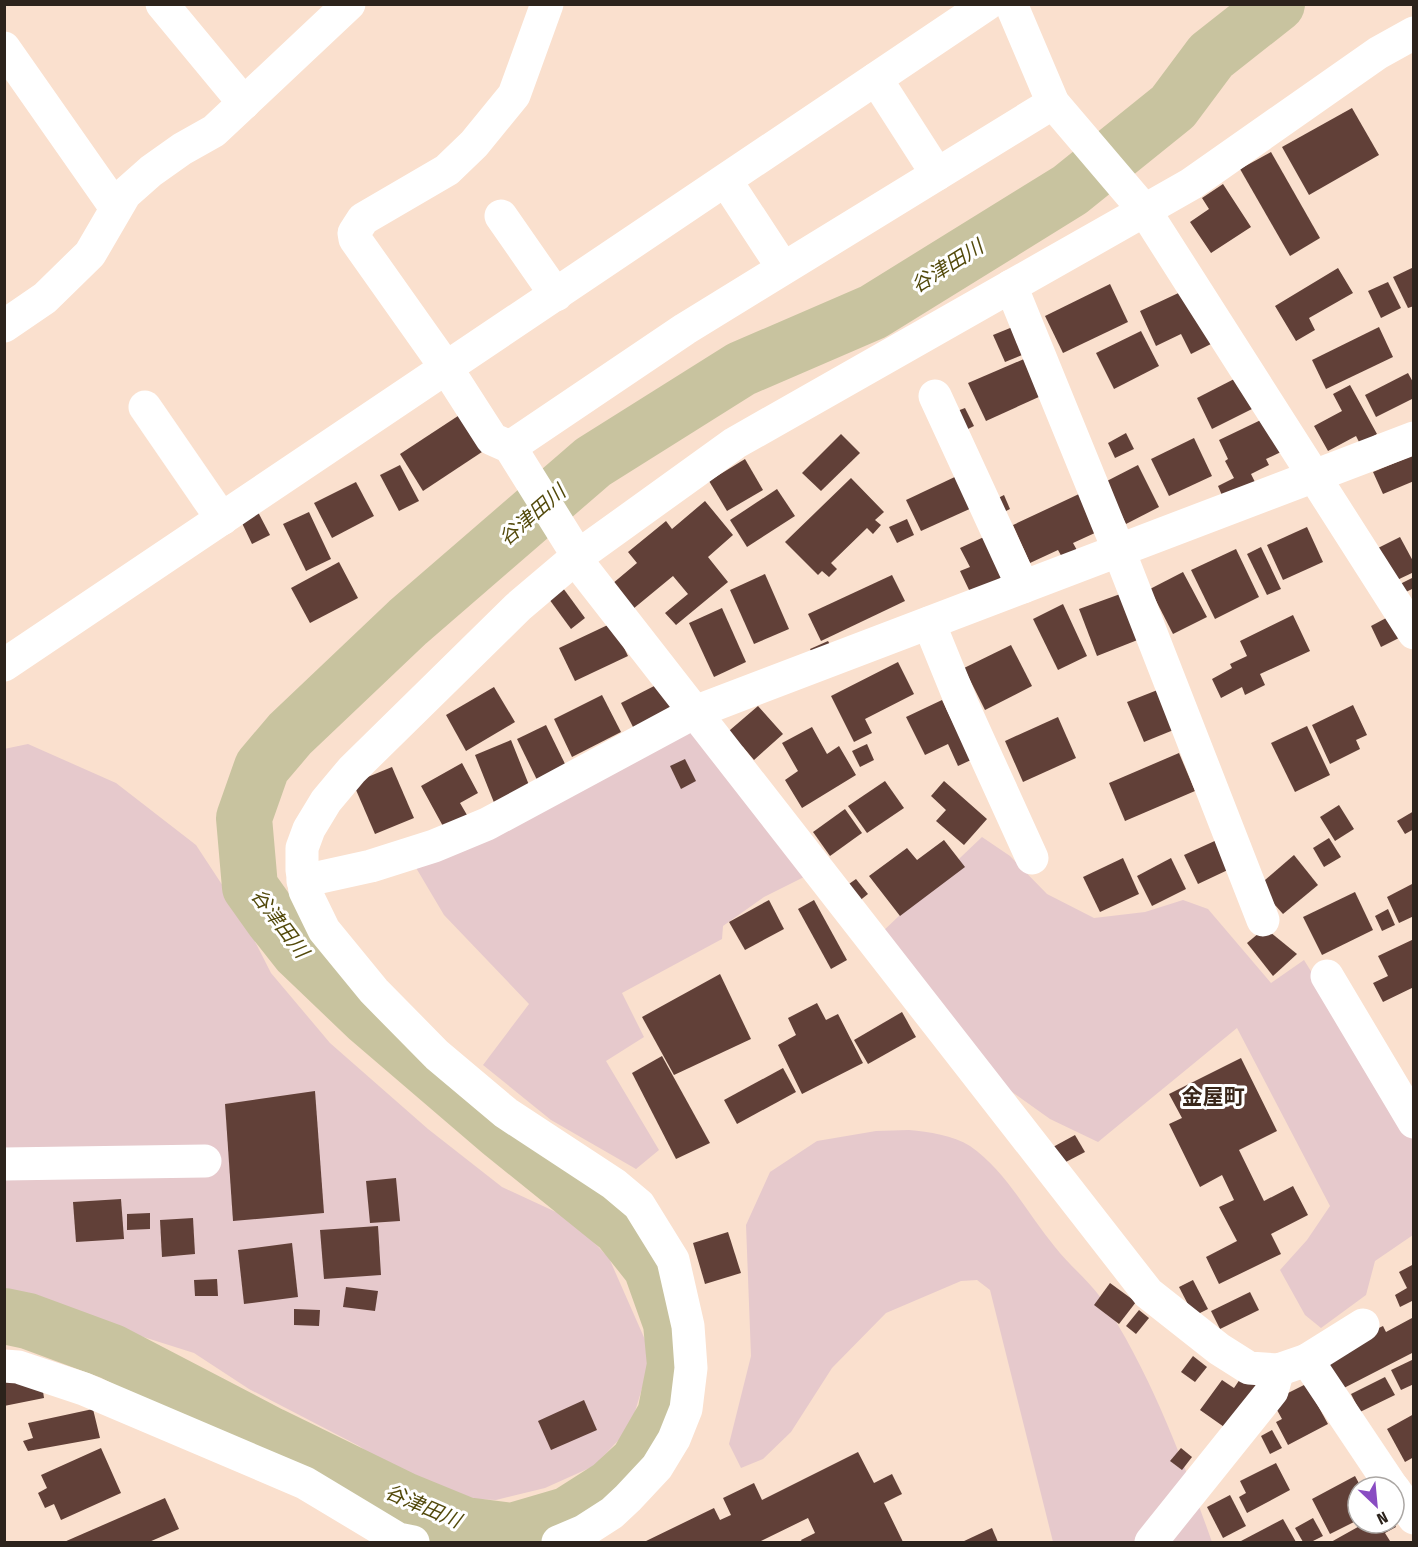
<svg xmlns="http://www.w3.org/2000/svg" width="1418" height="1547" font-family="'Fira Sans Condensed','Noto Sans JP',sans-serif">
<style>
.green{fill:#e6c9cc}
.lines{fill:none;stroke-linecap:round;stroke-linejoin:round}
.river{stroke:#c8c39f;stroke-width:56}
.building{fill:#614038}
.minor{stroke:#fff;stroke-width:33}
.labels{text-anchor:middle;dominant-baseline:central;stroke-width:6;stroke-linejoin:round;paint-order:stroke}
.water-label{font-size:20px;font-style:italic;fill:#534a0c;stroke:#fff}
.quarter-label{font-size:21px;font-weight:bold;fill:#392619;stroke:#fff}
</style>
<rect width="100%" height="100%" fill="#fae0ce"/>
<g class="green">
<polygon points="691,726 810,874 764,897 723,926 722,939 622,993 644,1037 606,1061 659,1150 636,1169 551,1120 483,1065 529,1004 444,915 412,861"/>
<polygon points="28,744 116,783 196,845 240,912 271,973 330,1043 428,1129 502,1187 571,1219 609,1258 650,1351 644,1382 630,1428 594,1466 545,1488 496,1500 451,1498 410,1482 359,1446 249,1389 194,1353 36,1303 5,1296 4,749"/>
<polygon points="982,837 1010,856 1047,894 1094,918 1145,912 1183,900 1208,909 1271,983 1304,960 1413,1135 1413,1235 1375,1261 1366,1295 1321,1328 1305,1315 1280,1270 1307,1240 1330,1206 1237,1028 1098,1142 1050,1119 998,1082 880,934"/>
<path d="M 909,1130 C 929,1132 953,1135 970,1146 C 1007,1172 1027,1213 1055,1247 C 1069,1265 1088,1280 1101,1298 C 1151,1373 1182,1458 1212,1542 L 1053,1542 L 990,1290 L 977,1280 L 961,1281 L 886,1313 L 832,1368 L 791,1432 L 763,1459 L 741,1468 L 729,1444 L 751,1356 L 746,1225 L 770,1172 L 817,1141 L 876,1131 Z"/>
</g>
<g class="lines">
<polyline class="river" points="4,1316 28,1321 112,1352 271,1435 404,1500 465,1525 512,1531 567,1515 611,1487 638,1462 665,1415 675,1365 671,1323 651,1267 620,1228 501,1132 368,1018 299,952 272,918 250,887 244,818 262,767 290,734 408,622 593,462 741,369 873,312 1070,190 1173,107 1211,56 1277,4"/>
</g>
<g class="building">
<polygon points="1352,108 1379,155 1309,195 1282,147"/>
<polygon points="1271,152 1320,238 1290,256 1240,169"/>
<polygon points="1223,184 1251,227 1211,253 1190,222 1209,209 1202,198"/>
<polygon points="1414,267 1414,306 1408,308 1393,277"/>
<polygon points="1338,268 1353,293 1309,318 1315,330 1296,341 1275,306"/>
<polygon points="1388,282 1401,308 1381,318 1368,291"/>
<polygon points="1110,284 1128,322 1063,353 1045,316"/>
<polygon points="1187,289 1213,343 1191,354 1181,334 1156,346 1140,311"/>
<polygon points="1015,326 1027,353 1005,362 993,335"/>
<polygon points="1379,327 1393,357 1326,389 1312,360"/>
<polygon points="1141,331 1159,366 1114,389 1096,353"/>
<polygon points="1024,359 1041,396 986,421 968,383"/>
<polygon points="1408,373 1414,384 1414,398 1376,417 1365,395"/>
<polygon points="1242,375 1258,406 1212,429 1197,398"/>
<polygon points="1350,385 1377,434 1360,444 1356,436 1328,451 1314,426 1342,411 1333,394"/>
<polygon points="965,408 974,426 966,430 957,411"/>
<polygon points="461,414 485,450 423,491 400,454"/>
<polygon points="1265,418 1281,452 1266,459 1269,465 1251,474 1256,484 1224,500 1218,486 1234,478 1225,461 1228,459 1219,440"/>
<polygon points="1126,433 1134,449 1115,458 1108,443"/>
<polygon points="841,434 860,453 821,491 802,473"/>
<polygon points="1194,438 1212,476 1169,496 1151,459"/>
<polygon points="1414,455 1414,481 1383,494 1373,472"/>
<polygon points="745,459 763,490 727,511 709,481"/>
<polygon points="400,465 419,501 399,511 380,475"/>
<polygon points="1138,465 1159,507 1126,524 1105,482"/>
<polygon points="959,475 974,507 921,531 906,500"/>
<polygon points="851,478 884,512 875,520 881,525 873,534 867,528 831,563 837,569 829,577 822,571 818,575 785,542"/>
<polygon points="356,482 374,516 332,538 314,503"/>
<polygon points="777,489 795,516 747,547 730,520"/>
<polygon points="1079,494 1097,532 1073,543 1078,552 1063,559 1058,550 1030,563 1013,525"/>
<polygon points="1004,495 1010,509 998,515 992,501"/>
<polygon points="705,501 733,535 708,557 728,582 676,625 665,613 688,594 673,576 633,609 612,584 637,563 628,552 666,521 672,529"/>
<polygon points="258,512 270,535 252,544 241,521"/>
<polygon points="309,512 331,559 306,571 283,524"/>
<polygon points="907,519 914,535 897,543 889,527"/>
<polygon points="1307,527 1323,562 1283,580 1267,545"/>
<polygon points="986,536 1006,576 970,592 960,571 970,567 960,548"/>
<polygon points="1400,537 1414,563 1414,572 1395,581 1378,548"/>
<polygon points="1261,547 1281,589 1267,595 1247,554"/>
<polygon points="1236,549 1259,597 1215,619 1191,570"/>
<polygon points="339,562 358,598 310,623 291,588"/>
<polygon points="1183,572 1207,617 1173,634 1150,589"/>
<polygon points="765,574 789,629 754,644 730,590"/>
<polygon points="892,575 905,601 821,641 808,614"/>
<polygon points="1414,577 1414,588 1404,593 1400,584"/>
<polygon points="563,588 585,618 571,629 549,599"/>
<polygon points="1123,593 1140,639 1097,656 1079,609"/>
<polygon points="1063,604 1087,656 1058,670 1033,619"/>
<polygon points="722,608 746,662 714,677 689,623"/>
<polygon points="1293,615 1310,651 1260,674 1265,685 1245,695 1242,687 1221,698 1212,679 1232,668 1230,664 1247,656 1240,641"/>
<polygon points="1388,617 1399,638 1381,647 1371,626"/>
<polygon points="612,623 628,656 575,681 559,648"/>
<polygon points="828,641 832,648 814,657 810,649"/>
<polygon points="1011,645 1032,686 985,710 964,668"/>
<polygon points="898,662 914,694 865,719 872,733 854,742 831,696"/>
<polygon points="660,683 676,712 636,733 621,703"/>
<polygon points="494,687 515,722 466,751 446,715"/>
<polygon points="1160,689 1176,729 1144,742 1127,702"/>
<polygon points="602,695 621,732 572,757 554,719"/>
<polygon points="942,700 971,760 958,766 948,744 925,755 906,717"/>
<polygon points="1353,705 1367,735 1356,740 1360,749 1330,764 1312,725"/>
<polygon points="758,706 783,734 754,760 743,747 723,736"/>
<polygon points="1058,717 1076,758 1023,782 1005,741"/>
<polygon points="546,725 568,770 539,784 517,739"/>
<polygon points="1307,726 1330,775 1295,792 1271,743"/>
<polygon points="812,727 827,754 839,746 856,775 802,808 785,780 798,771 782,743"/>
<polygon points="511,740 531,790 495,805 475,755"/>
<polygon points="867,744 874,760 860,767 852,751"/>
<polygon points="1179,753 1195,791 1125,821 1109,783"/>
<polygon points="685,759 696,781 681,789 670,766"/>
<polygon points="462,763 478,793 460,803 467,815 444,828 421,786"/>
<polygon points="392,767 414,818 375,834 353,783"/>
<polygon points="885,781 904,808 867,833 848,806"/>
<polygon points="944,781 987,819 964,845 936,821 946,810 931,796"/>
<polygon points="1339,805 1354,829 1335,841 1320,817"/>
<polygon points="845,809 862,833 830,856 813,832"/>
<polygon points="1414,811 1414,829 1405,834 1397,821"/>
<polygon points="1329,838 1341,857 1324,867 1313,848"/>
<polygon points="1219,839 1232,868 1198,884 1184,855"/>
<polygon points="944,840 965,867 900,916 869,876 907,848 917,860"/>
<polygon points="1294,855 1318,885 1283,914 1258,886"/>
<polygon points="1123,858 1139,894 1100,912 1083,877"/>
<polygon points="1171,858 1186,889 1152,906 1137,876"/>
<polygon points="856,879 868,894 858,902 846,886"/>
<polygon points="1414,883 1414,916 1399,923 1387,897"/>
<polygon points="1355,892 1373,930 1322,955 1303,917"/>
<polygon points="769,900 784,929 745,950 729,922"/>
<polygon points="814,900 847,960 831,969 798,909"/>
<polygon points="1388,909 1395,925 1382,931 1375,916"/>
<polygon points="1265,928 1297,954 1273,976 1247,943"/>
<polygon points="1414,939 1414,987 1383,1002 1373,983 1388,976 1378,956"/>
<polygon points="720,974 751,1039 674,1075 642,1017"/>
<polygon points="817,1003 826,1020 838,1014 863,1063 802,1094 778,1045 796,1035 788,1018"/>
<polygon points="902,1012 916,1037 868,1064 854,1040"/>
<polygon points="662,1056 710,1143 676,1159 632,1073"/>
<polygon points="1241,1058 1277,1131 1239,1150 1264,1201 1293,1186 1308,1215 1271,1234 1281,1254 1219,1284 1206,1257 1237,1241 1219,1207 1234,1200 1222,1175 1200,1187 1169,1124 1182,1118 1169,1094"/>
<polygon points="783,1068 796,1092 737,1124 724,1100"/>
<polygon points="315,1091 324,1213 233,1221 225,1104"/>
<polygon points="1075,1135 1085,1152 1062,1164 1053,1147"/>
<polygon points="396,1178 400,1221 370,1223 366,1181"/>
<polygon points="121,1199 124,1239 76,1242 73,1202"/>
<polygon points="150,1213 150,1229 127,1230 127,1214"/>
<polygon points="193,1218 195,1254 162,1257 160,1220"/>
<polygon points="378,1226 381,1275 324,1279 320,1230"/>
<polygon points="728,1232 741,1273 705,1284 693,1243"/>
<polygon points="292,1243 298,1297 244,1304 238,1250"/>
<polygon points="1414,1264 1414,1300 1400,1307 1395,1295 1407,1288 1399,1272"/>
<polygon points="217,1279 218,1296 195,1296 194,1280"/>
<polygon points="1193,1280 1208,1309 1194,1316 1179,1287"/>
<polygon points="1110,1283 1136,1302 1119,1324 1094,1305"/>
<polygon points="346,1287 378,1291 375,1311 343,1307"/>
<polygon points="1250,1292 1259,1310 1220,1329 1211,1311"/>
<polygon points="294,1309 320,1310 319,1326 294,1325"/>
<polygon points="1139,1310 1149,1318 1136,1334 1126,1326"/>
<polygon points="1412,1318 1414,1352 1342,1389 1328,1362 1368,1333 1383,1326 1386,1332"/>
<polygon points="1193,1356 1207,1367 1195,1382 1181,1372"/>
<polygon points="1414,1359 1414,1384 1401,1390 1391,1370"/>
<polygon points="1244,1373 1260,1385 1227,1429 1200,1410 1222,1380 1234,1388"/>
<polygon points="1385,1377 1395,1395 1360,1412 1351,1394"/>
<polygon points="4,1379 42,1385 44,1398 4,1406"/>
<polygon points="1306,1384 1328,1424 1288,1445 1276,1422 1282,1419 1272,1401"/>
<polygon points="584,1400 597,1430 551,1450 538,1421"/>
<polygon points="93,1409 100,1438 28,1451 23,1441 33,1438 28,1423"/>
<polygon points="1414,1414 1414,1457 1405,1462 1387,1429"/>
<polygon points="1272,1430 1282,1448 1270,1454 1261,1436"/>
<polygon points="101,1448 121,1493 61,1520 54,1504 45,1508 38,1493 47,1488 41,1475"/>
<polygon points="1181,1448 1192,1457 1182,1470 1170,1461"/>
<polygon points="858,1452 874,1483 892,1474 902,1494 884,1503 903,1542 802,1542 801,1540 815,1533 808,1518 759,1542 644,1542 714,1508 720,1520 731,1515 723,1498 754,1483 762,1500"/>
<polygon points="1276,1463 1290,1490 1247,1513 1239,1497 1246,1493 1240,1481"/>
<polygon points="1355,1476 1361,1487 1358,1487 1358,1520 1330,1534 1312,1499"/>
<polygon points="1230,1495 1246,1526 1223,1538 1207,1507"/>
<polygon points="165,1498 179,1529 149,1542 64,1542"/>
<polygon points="1313,1518 1323,1536 1311,1542 1303,1542 1295,1528"/>
<polygon points="1283,1519 1296,1542 1242,1542 1241,1541"/>
<polygon points="1365,1523 1394,1523 1396,1527 1385,1533 1390,1541 1387,1542 1331,1542"/>
<polygon points="992,1528 998,1542 962,1542"/>
</g>
<g class="lines">
<g class="minor">
<polyline points="162,4 244,103"/>
<polyline points="547,4 514,95 474,144 447,170 363,219 354,233 355,239 447,369 492,439 510,447 578,556 584,570 1148,1293 1219,1349 1249,1368 1278,1370 1307,1360 1363,1325"/>
<polyline points="1011,4 1053,103 1145,211 1414,633"/>
<polyline points="4,48 116,208"/>
<polyline points="876,79 937,174"/>
<polyline points="726,181 783,268"/>
<polyline points="501,216 556,295"/>
<polyline points="1011,286 1119,551 1263,920"/>
<polyline points="4,326 45,298 90,254 125,194 151,171 182,149 214,131 349,4"/>
<polyline points="935,396 1023,587"/>
<polyline points="145,407 222,519"/>
<polyline points="510,447 685,329 1053,103"/>
<polyline points="929,623 962,704 1032,858"/>
<polyline points="4,665 987,4"/>
<polyline points="303,881 371,866 434,846 487,824 695,712 1414,438"/>
<polyline points="1327,976 1414,1122"/>
<polyline points="4,1164 205,1161"/>
<polyline points="1307,1360 1392,1487"/>
<polyline points="4,1366 18,1367 84,1389 305,1483 398,1539 413,1542"/>
<polyline points="1394,1489 1414,1518"/>
<polyline points="558,1542 584,1531 612,1513 628,1498 657,1467 674,1439 686,1409 691,1368 688,1326 673,1260 639,1205 614,1184 506,1113 437,1055 374,991 324,930 305,891 302,870 302,848 309,829 326,801 352,770 518,607 578,556 735,443 1191,184 1378,53 1414,33"/>
<polyline points="1151,1542 1272,1391 1278,1370"/>
</g>
</g>
<g class="labels">
<g class="water-label">
<text transform="translate(947 266) rotate(-32)">谷津田川</text>
<text transform="translate(532 515) rotate(-41)">谷津田川</text>
<text transform="translate(280 923) rotate(53)">谷津田川</text>
<text transform="translate(423 1506) rotate(23)">谷津田川</text>
</g>
<g class="quarter-label">
<text x="1213" y="1097">金屋町</text>
</g>
</g>
<rect width="1418" height="1547" fill="none" stroke="#2c231c" stroke-width="12"/>
<g transform="translate(1376 1505) rotate(154)"><circle r="28" fill="#ffffff" stroke="#aba7a4" stroke-width="1.5"/>
<path d="M0-4.5L10 22L0 15L-10 22Z" fill="#894cc2"/>
<text y="-9" font-size="16" font-weight="bold" text-anchor="middle" fill="#2c231c">N</text>
</g>
</svg>
